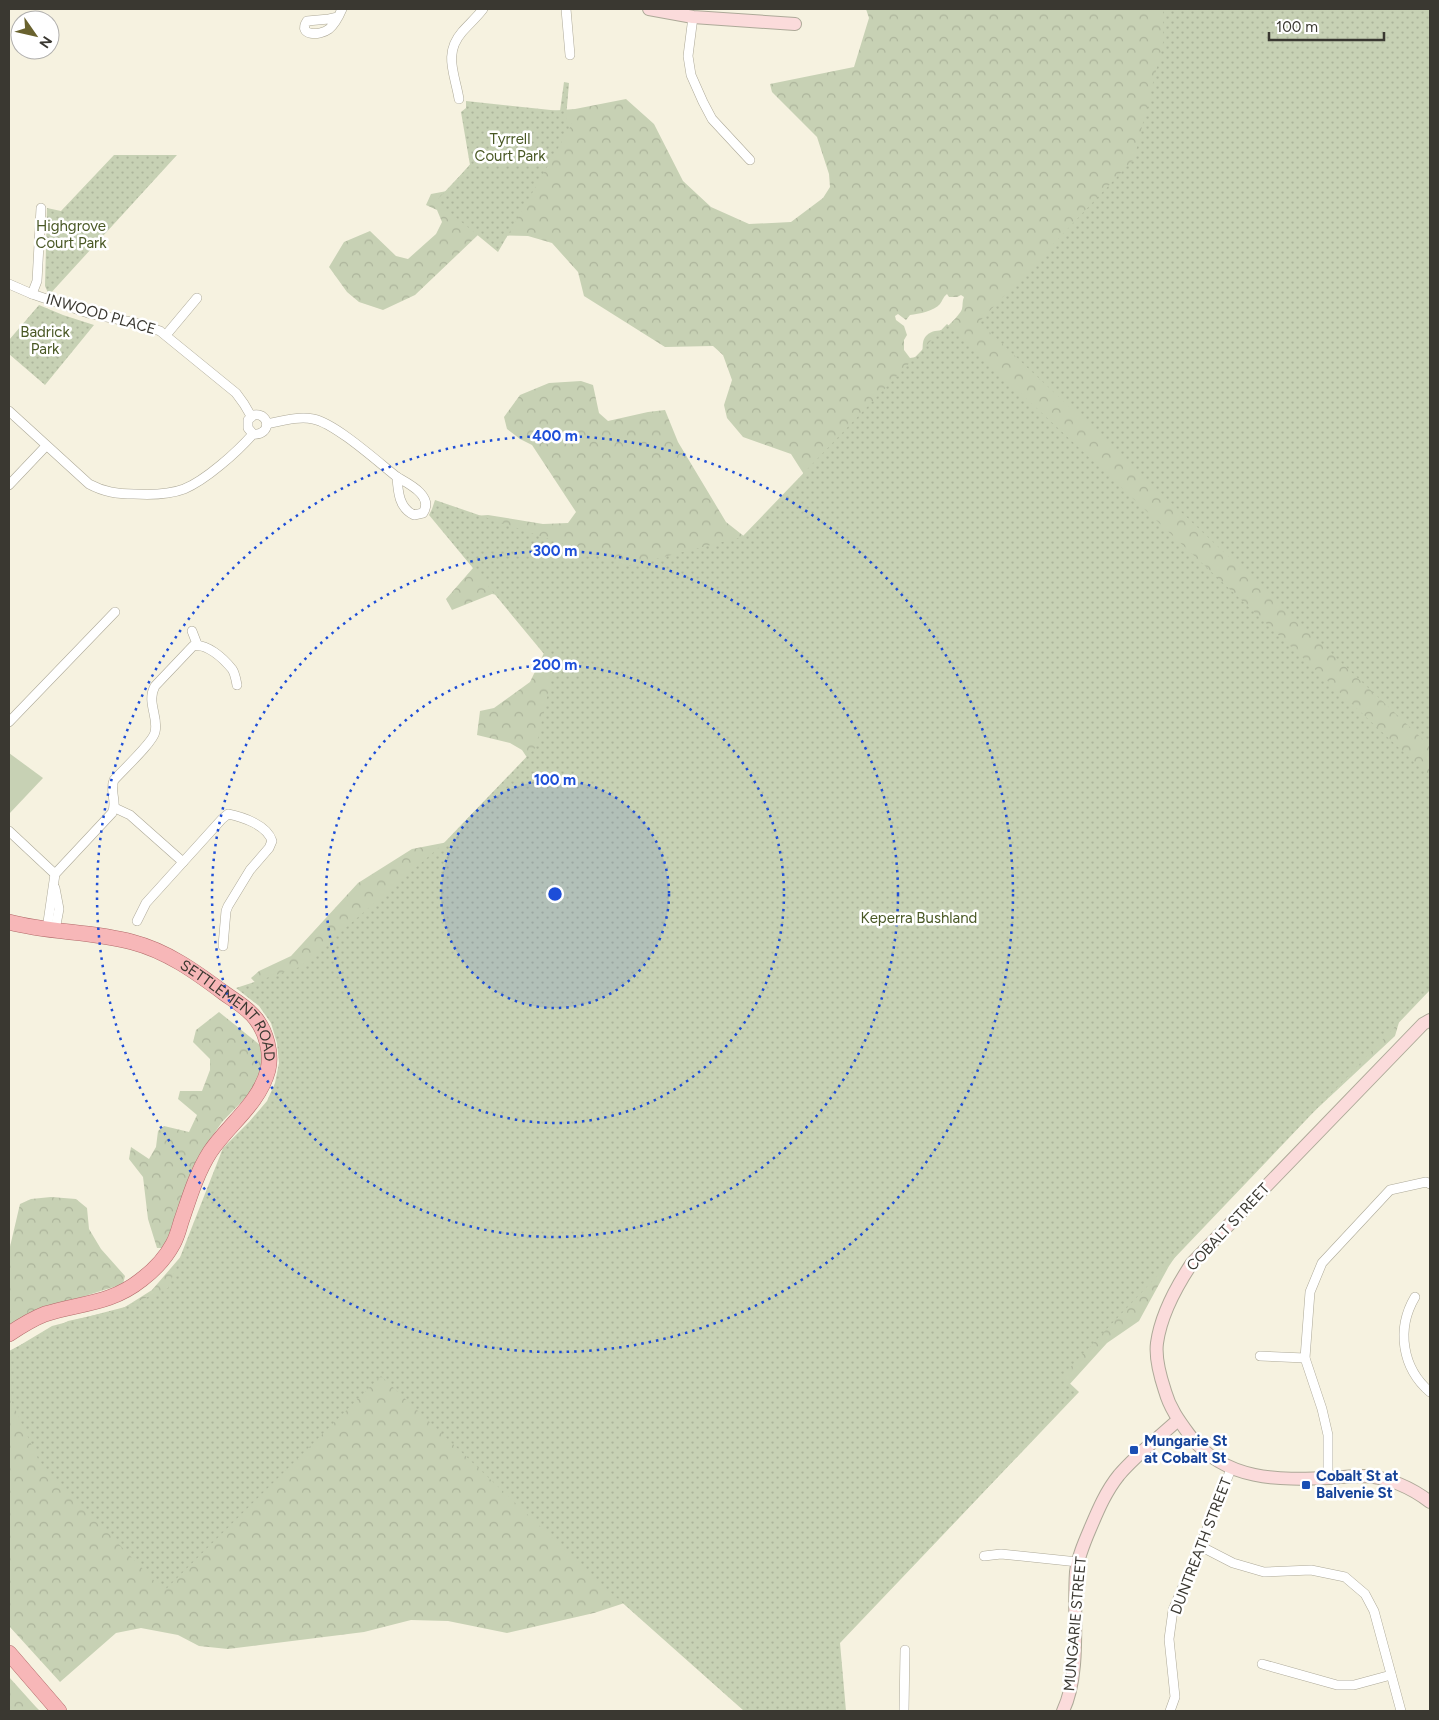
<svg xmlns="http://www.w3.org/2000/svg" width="1439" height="1720" font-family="Figtree,sans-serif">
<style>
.forest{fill:url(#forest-crowns);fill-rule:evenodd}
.park{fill:url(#park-dots)}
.pitch{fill:#c7d1b4}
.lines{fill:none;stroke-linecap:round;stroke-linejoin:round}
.street-casing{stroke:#ada998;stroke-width:10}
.secondary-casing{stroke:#ada998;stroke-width:14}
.primary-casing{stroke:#b26b6a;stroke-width:16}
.street{stroke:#fff;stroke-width:9}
.secondary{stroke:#fbdbdb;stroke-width:12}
.primary{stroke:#f7b7b8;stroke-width:15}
.ring{fill:none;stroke:#1d4ed8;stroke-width:2.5;stroke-dasharray:2.5 5}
.transit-dot{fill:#1a4fb4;stroke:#fff;stroke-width:2}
.labels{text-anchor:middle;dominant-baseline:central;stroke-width:5;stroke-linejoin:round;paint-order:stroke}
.park-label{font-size:15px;fill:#495825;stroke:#fff}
.street-label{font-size:15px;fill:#3a3831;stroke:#fff}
.transit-label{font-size:15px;font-weight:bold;fill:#164399;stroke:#fff;text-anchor:start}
.centre{fill:#1d4ed8;stroke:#fff;stroke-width:2.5}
.ring-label{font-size:15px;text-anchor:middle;font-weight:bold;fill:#1d4ed8;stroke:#fff;stroke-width:5;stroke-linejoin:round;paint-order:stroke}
</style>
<defs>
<pattern id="forest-crowns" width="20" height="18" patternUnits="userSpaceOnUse" patternTransform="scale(1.25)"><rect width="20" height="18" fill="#c7d1b4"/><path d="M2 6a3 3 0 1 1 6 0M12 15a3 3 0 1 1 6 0" fill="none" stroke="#acb49b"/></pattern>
<pattern id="park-dots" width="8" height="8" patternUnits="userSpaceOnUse" patternTransform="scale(1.25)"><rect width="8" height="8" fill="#c7d1b4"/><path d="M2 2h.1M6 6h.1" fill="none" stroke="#acb49b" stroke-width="1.8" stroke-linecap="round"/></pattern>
</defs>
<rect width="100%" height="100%" fill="#f6f2e0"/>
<g class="forest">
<path d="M 866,9 L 1430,9 L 1430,902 L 1409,988 L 1395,1036 L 1205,1213 L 1169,1266 L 1139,1321 L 1107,1343 L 993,1469 L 772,1555 L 594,1613 L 507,1633 L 448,1621 L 411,1620 L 364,1632 L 228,1649 L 199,1646 L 178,1635 L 141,1628 L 116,1633 L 60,1682 L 9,1626 L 9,1354 L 12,1350 L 52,1326 L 125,1307 L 152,1290 L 189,1247 L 276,1100 L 284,1014 L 251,978 L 259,971 L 291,956 L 358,883 L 412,849 L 453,841 L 536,771 L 522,750 L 510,743 L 477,735 L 480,711 L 494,708 L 530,682 L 544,653 L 536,639 L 513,616 L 513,604 L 504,596 L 492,594 L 452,610 L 446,599 L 473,568 L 460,517 L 488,515 L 543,524 L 568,523 L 576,512 L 532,445 L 520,439 L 507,429 L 504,417 L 520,395 L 549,383 L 581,381 L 593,385 L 599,413 L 608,421 L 648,412 L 665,410 L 678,442 L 726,522 L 745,537 L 805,476 L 791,454 L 743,437 L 727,418 L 724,405 L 732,380 L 723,355 L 713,346 L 665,347 L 584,296 L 578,272 L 552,243 L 528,236 L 478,235 L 415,295 L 383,310 L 359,302 L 347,292 L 329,267 L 344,242 L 370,231 L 396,256 L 408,259 L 436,234 L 442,222 L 437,210 L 426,205 L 431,194 L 447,191 L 472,162 L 495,115 L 575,109 L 626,99 L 654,124 L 683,181 L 711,207 L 749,224 L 791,222 L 823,198 L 830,187 L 829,174 L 817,137 L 772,92 L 770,84 L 854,67 L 869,18 ZM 947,294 L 949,297 L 957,297 L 961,295 L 964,297 C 962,301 963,305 962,309 C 961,313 948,327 944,329 C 937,332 933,329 926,336 C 918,345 930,356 910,358 L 904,350 L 904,340 L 907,335 L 904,326 L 896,320 L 895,316 L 898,314 L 906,320 L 910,315 C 919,314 934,311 940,304 C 943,300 943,297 947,294 Z"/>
<polygon points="219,1012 260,1045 262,1058 259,1077 251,1092 222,1122 200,1154 166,1248 157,1248 148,1219 143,1177 129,1159 131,1147 149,1159 156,1147 158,1131 164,1126 189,1132 197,1115 178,1099 180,1091 202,1091 210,1070 210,1059 193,1042 196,1030"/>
<polygon points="51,1197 76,1199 87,1208 89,1229 101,1249 125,1276 123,1284 47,1308 9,1325 9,1251 20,1204 31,1199"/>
<polygon points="9,1677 36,1707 40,1711 9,1711"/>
</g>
<g class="park">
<polygon points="1163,9 1430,9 1430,746 979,322 1134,159 1163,43"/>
<polygon points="564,82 569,83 566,118 572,124 498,252 436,201 470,165 461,112 466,108 466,101 560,111"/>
<polygon points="114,155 177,155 49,295 45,286 47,208 61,211"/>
<polygon points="39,305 63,315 94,325 45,385 9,354 9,340"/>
<polygon points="947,324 1430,777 1430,990 1062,1376 1079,1392 840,1643 846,1711 744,1711 599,1582 381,1376 164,1591 39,1461 9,1396 9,1351 68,1321 118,1310 168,1288 223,1148 249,1122 267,1101 275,1083 279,1063 277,1043 271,1023 259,1006 236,988 300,967 442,845 536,747 554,666 429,515 432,509 435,500 628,566 742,537"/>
</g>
<polygon class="pitch" points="9,753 43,778 9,814"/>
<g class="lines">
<defs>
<g id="street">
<polyline points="566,9 570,55"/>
<path d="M 338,17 L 329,19 L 307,21 C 297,36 320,36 329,29 C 335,24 339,16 342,9"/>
<polyline points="693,17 688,56 691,75 703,102 712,119 750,160"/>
<path d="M 459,99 C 455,74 443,54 462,32 C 469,24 477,17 483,9"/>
<polyline points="9,284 32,294 88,313 140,324 160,331 236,393 244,404 251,416"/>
<polyline points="32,294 37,281 41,208"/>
<polyline points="166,335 197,298"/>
<path d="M 9,411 L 89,484 C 104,492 117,494 134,494 C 150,495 168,495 184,489 C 206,480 237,452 253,434 C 271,436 271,413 254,415 L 248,420 L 248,428 L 253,434"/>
<path d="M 267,424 C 282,421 298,416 313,419 C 335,423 378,462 397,477"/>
<path d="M 397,477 C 409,484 434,496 423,513 L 414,515 C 399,508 398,492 397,477 Z"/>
<polyline points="9,485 46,446"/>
<polyline points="192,631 197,644"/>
<polyline points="9,722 115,612"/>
<polyline points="115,808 130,815 183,862"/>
<polyline points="9,831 55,874"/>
<polyline points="55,888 59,909 55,930"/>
<path d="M 137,921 L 146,903 L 222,819 L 228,814 C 243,817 267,825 272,841 L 269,848 L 250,870 L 228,906 L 226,911 L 223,946"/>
<path d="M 47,929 L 55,874 L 112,813 C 118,802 109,791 114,780 C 122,771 154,741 155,732 C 159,717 146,702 155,686 L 193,646 C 206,642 224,659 232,669 C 235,673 236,680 237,685"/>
<path d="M 1415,1297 C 1396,1329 1402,1368 1430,1392"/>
<polyline points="1260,1356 1305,1358"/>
<polyline points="1328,1478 1328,1435 1322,1409 1305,1358 1310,1292 1322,1263 1390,1190 1426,1182 1430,1184"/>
<polyline points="1200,1546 1233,1563 1264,1572 1311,1570 1345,1577 1365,1594 1374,1611 1401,1711"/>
<polyline points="984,1556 1001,1554 1078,1562"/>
<polyline points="1262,1664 1337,1685 1354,1685 1391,1675"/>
<polyline points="904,1711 905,1650"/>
<polyline points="1170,1711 1175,1697 1169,1639 1173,1610 1200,1546 1231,1469"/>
</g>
<g id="secondary">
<polyline points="649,9 693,17 795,24"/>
<path d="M 1430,1020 L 1423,1024 L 1192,1263 C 1176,1287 1161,1314 1157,1343 C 1155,1358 1160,1376 1165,1391 C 1170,1409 1180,1422 1191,1437 C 1226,1481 1278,1480 1330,1478 C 1341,1477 1353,1476 1364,1476 C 1388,1477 1412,1488 1430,1502"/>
<path d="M 1063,1711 C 1081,1673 1073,1615 1076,1572 C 1078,1557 1084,1543 1090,1529 C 1098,1510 1106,1491 1119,1475 C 1136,1455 1158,1438 1178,1420"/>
</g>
<g id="primary">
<path id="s1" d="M 9,922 C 49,933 92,931 132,942 C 167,951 196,972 224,993 C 235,1001 248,1008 256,1019 C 266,1032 272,1053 268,1070 C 259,1104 229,1124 210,1152 C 196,1174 189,1199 181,1222 C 179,1229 177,1237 173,1244 C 166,1257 153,1271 141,1280 C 111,1304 80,1303 45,1314 C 32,1319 21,1326 9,1334"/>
<polyline points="9,1653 59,1711"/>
</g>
</defs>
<use href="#street" class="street-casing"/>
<use href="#secondary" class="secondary-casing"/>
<use href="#primary" class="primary-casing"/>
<use href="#street" class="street"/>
<use href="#secondary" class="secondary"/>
<use href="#primary" class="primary"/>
</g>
<circle cx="555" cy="894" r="114" fill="#1d4ed8" fill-opacity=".12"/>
<g class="ring">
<circle cx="555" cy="894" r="114"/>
<circle cx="555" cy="894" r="229"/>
<circle cx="555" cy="894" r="343"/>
<circle cx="555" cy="894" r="458"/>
</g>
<g class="transit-dot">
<rect x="1129" y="1445" width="10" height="10" rx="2.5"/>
<rect x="1301" y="1480" width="10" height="10" rx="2.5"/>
</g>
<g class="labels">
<g class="park-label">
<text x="510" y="139">Tyrrell<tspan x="510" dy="17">Court Park</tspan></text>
<text x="71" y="226">Highgrove<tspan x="71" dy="17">Court Park</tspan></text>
<text x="45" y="332">Badrick<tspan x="45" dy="17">Park</tspan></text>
<text x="919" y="918">Keperra Bushland</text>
</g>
<g class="street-label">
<text transform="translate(101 314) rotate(16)">INWOOD PLACE</text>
<text stroke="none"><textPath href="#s1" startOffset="248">SETTLEMENT ROAD</textPath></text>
<text transform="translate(1228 1227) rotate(-47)">COBALT STREET</text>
<text transform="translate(1201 1546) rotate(-69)">DUNTREATH STREET</text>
<text transform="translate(1075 1624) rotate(-85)">MUNGARIE STREET</text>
</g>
<g class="transit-label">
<text x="1144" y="1441">Mungarie St<tspan x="1144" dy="17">at Cobalt St</tspan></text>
<text x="1316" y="1476">Cobalt St at<tspan x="1316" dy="17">Balvenie St</tspan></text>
</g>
</g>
<circle cx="555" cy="894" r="8" class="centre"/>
<g class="ring-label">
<text x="555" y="441">400 m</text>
<text x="555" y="556">300 m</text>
<text x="555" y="670">200 m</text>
<text x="555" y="785">100 m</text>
</g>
<rect width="1439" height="1720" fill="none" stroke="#3a3831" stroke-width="20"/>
<g transform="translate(35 35) rotate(124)"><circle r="24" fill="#ffffff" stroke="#b0afad"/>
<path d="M0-4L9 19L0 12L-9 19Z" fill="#69622e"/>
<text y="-8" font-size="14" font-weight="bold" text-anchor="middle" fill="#3a3831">N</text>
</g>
<path d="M1269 32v8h115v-8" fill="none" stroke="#3a3831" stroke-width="2.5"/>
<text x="1276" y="32" font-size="15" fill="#3a3831" stroke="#ffffff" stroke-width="4" paint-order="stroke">100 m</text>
</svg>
